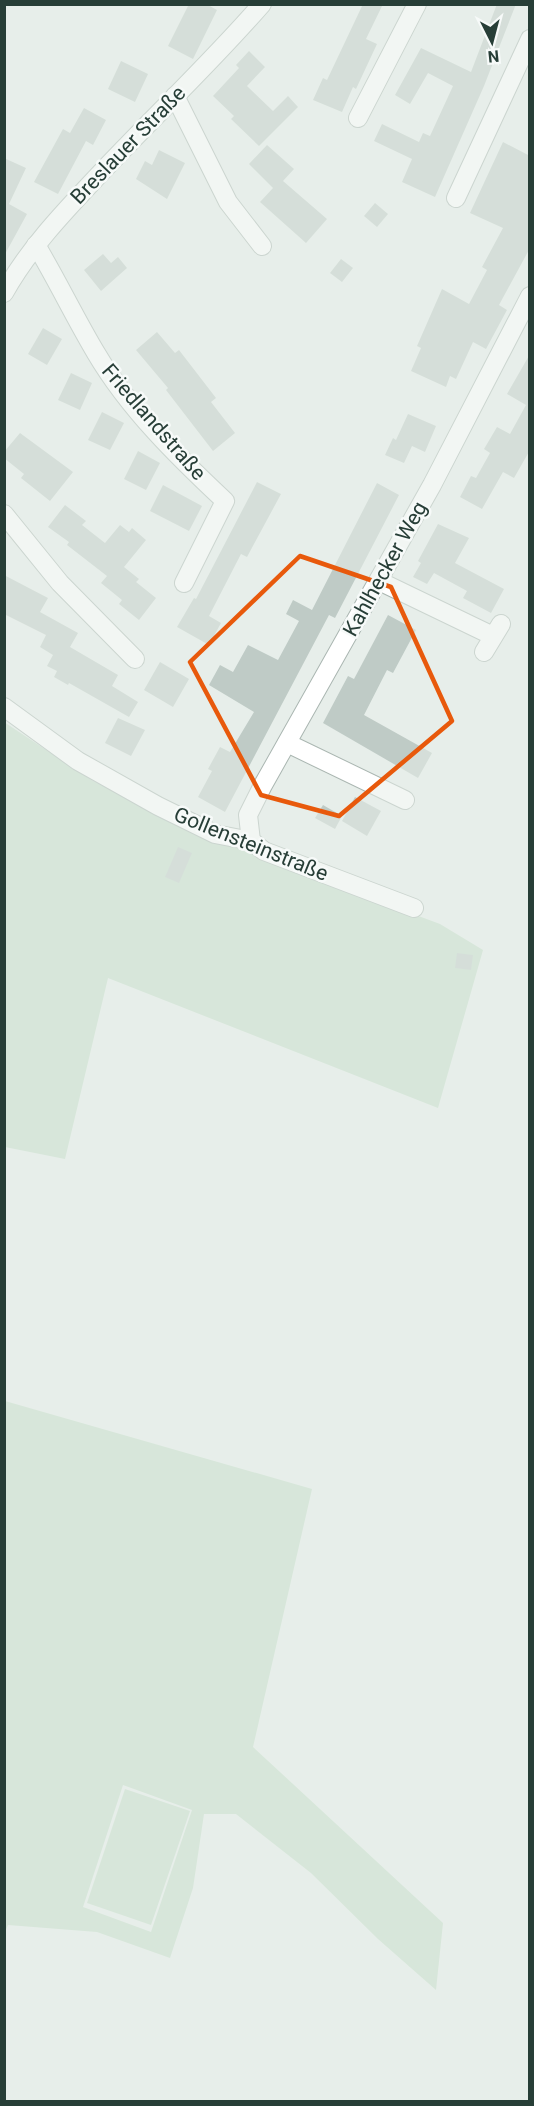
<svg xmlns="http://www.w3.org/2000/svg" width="534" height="2106" font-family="Roboto,sans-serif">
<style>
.green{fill:#c3dcc8;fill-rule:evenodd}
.building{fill:#bfcbc6}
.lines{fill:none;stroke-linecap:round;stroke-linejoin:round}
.minor-casing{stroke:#aab6b1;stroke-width:20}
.minor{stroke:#fff;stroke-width:18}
.marked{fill:none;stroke:#e8590c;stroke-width:4.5;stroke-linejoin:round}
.labels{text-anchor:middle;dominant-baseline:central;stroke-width:5;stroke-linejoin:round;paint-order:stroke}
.street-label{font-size:21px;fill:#273e37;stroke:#f7faf9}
</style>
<rect width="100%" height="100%" fill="#e7eeea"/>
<g class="green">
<polygon points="4,722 93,781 212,839 440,924 483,950 438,1108 108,978 65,1159 5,1147"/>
<path d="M 5,1401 L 312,1489 L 253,1747 L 443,1923 L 436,1990 L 378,1939 L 311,1873 L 236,1814 L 204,1814 L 193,1888 L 170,1958 L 97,1932 L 8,1925 L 5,1932 ZM 123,1785 L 192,1810 L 151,1932 L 83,1907 Z"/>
<polygon points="125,1789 190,1811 151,1925 87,1903"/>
</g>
<g class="building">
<polygon points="189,4 206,4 217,10 193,59 168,46"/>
<polygon points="363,4 383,4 366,39 377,44 356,89 353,87 342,112 313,100 323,78 327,80"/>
<polygon points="497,4 516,4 484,86 435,197 402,182 412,159 374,141 382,124 419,142 423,133 430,136 453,86 428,73 410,104 395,95 421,48 471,72"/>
<polygon points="249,51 265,67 247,86 273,111 288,96 298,107 259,146 231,119 234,116 213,96 239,68 236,65"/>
<polygon points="121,61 148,74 135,102 108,89"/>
<polygon points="84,108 106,120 93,145 86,141 58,194 34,182 63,129 70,133"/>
<polygon points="503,142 530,156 530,248 499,305 507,310 486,349 473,342 456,379 450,376 446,387 411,371 421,348 417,346 442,289 469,304 487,270 482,267 503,228 470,213"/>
<polygon points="267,145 294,169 283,181 327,219 306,243 260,202 273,188 249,164"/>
<polygon points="159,150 185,163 167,199 136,179 145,161 152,165"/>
<polygon points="4,158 26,168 9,204 27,214 4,256"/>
<polygon points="375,203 388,214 377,227 364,216"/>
<polygon points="103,254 111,263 118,257 127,268 101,291 84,270"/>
<polygon points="341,259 353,268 342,282 330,273"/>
<polygon points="43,328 62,339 47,365 28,354"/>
<polygon points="157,332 175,353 179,350 216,398 211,402 235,433 213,451 166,390 168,388 136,350"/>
<polygon points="530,354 530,450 514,478 503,472 482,509 460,497 471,476 476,478 490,453 484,449 497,427 510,434 526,405 507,394"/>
<polygon points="71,373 92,383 80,410 58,400"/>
<polygon points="102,412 124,423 110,450 88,440"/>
<polygon points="408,414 436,426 425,452 412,446 404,463 385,455 393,438 396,440"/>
<polygon points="20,433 73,472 50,501 21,478 24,474 4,458 4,452"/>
<polygon points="138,451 160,463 146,490 124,479"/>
<polygon points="257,482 281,494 247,557 241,554 209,616 221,623 209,645 177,627 194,598 196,599"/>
<polygon points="377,483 399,495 335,618 329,615 225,812 198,797 212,771 208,769 220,747 230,752 254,712 209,685 220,665 233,672 248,645 278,660 299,621 286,614 293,600 312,610"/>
<polygon points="163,485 202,506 189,531 150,511"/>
<polygon points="65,505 86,521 82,525 105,543 120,525 129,532 132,528 146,540 124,567 139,579 136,582 156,598 139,620 119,604 122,600 101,583 107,576 67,545 69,542 48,527"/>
<polygon points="438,524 469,538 455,563 504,589 491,613 463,598 467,591 434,573 427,584 413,577 421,563 418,561"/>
<polygon points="4,575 48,598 40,612 78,633 70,647 118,675 112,686 138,702 129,717 69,683 68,685 54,677 57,671 47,666 53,655 40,647 46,635 4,614"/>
<polygon points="388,615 416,630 393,673 387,670 364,715 432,753 418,778 323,723 348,676 354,679"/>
<polygon points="160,662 189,679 173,707 144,690"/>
<polygon points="118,718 145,730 131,756 105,743"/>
<polygon points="355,797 381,811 367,836 342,821"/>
<polygon points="323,805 342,816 335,829 315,818"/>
<polygon points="178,847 192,853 179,883 165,877"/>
<polygon points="457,953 473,955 471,970 455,968"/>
</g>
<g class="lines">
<defs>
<g id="minor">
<polyline points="175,96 228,202 262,246"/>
<polyline points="358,118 417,4"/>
<polyline points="456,198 530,39"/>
<path d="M 36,245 C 57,280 75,318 96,353 C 129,409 178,457 225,501 L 184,583"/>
<path d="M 4,293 C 28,250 62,214 95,179 C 150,120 209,65 262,4"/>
<polyline points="4,514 60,583 135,659"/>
<polyline points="379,581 493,636"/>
<polyline points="484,652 501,624"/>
<polyline points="4,707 78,761 158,806 215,834 251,841 264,851 414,908"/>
<polyline points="287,743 405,800"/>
<polyline points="251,841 248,815 263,785 432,485 530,296"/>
</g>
</defs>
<use href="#minor" class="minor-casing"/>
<use href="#minor" class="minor"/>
</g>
<path d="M0 0H534V2106H0ZM 300,556 L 391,587 L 452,721 L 339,816 L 261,795 L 190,662 Z" fill="#e7eeea" fill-opacity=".55" fill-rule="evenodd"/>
<path class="marked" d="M 300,556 L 391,587 L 452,721 L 339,816 L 261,795 L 190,662 Z"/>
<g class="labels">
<g class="street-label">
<text transform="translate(128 145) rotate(-46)">Breslauer Straße</text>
<text transform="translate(154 422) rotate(49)">Friedlandstraße</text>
<text transform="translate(385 569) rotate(-61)">Kahlhecker Weg</text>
<text transform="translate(251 844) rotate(22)">Gollensteinstraße</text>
</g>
</g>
<rect width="534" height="2106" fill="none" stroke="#273e37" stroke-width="12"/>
<g transform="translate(492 42) rotate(174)" stroke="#f7faf9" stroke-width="4.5" paint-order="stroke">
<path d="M0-4.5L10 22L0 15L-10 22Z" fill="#273e37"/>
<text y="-9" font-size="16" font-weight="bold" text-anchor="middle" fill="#273e37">N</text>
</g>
</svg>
